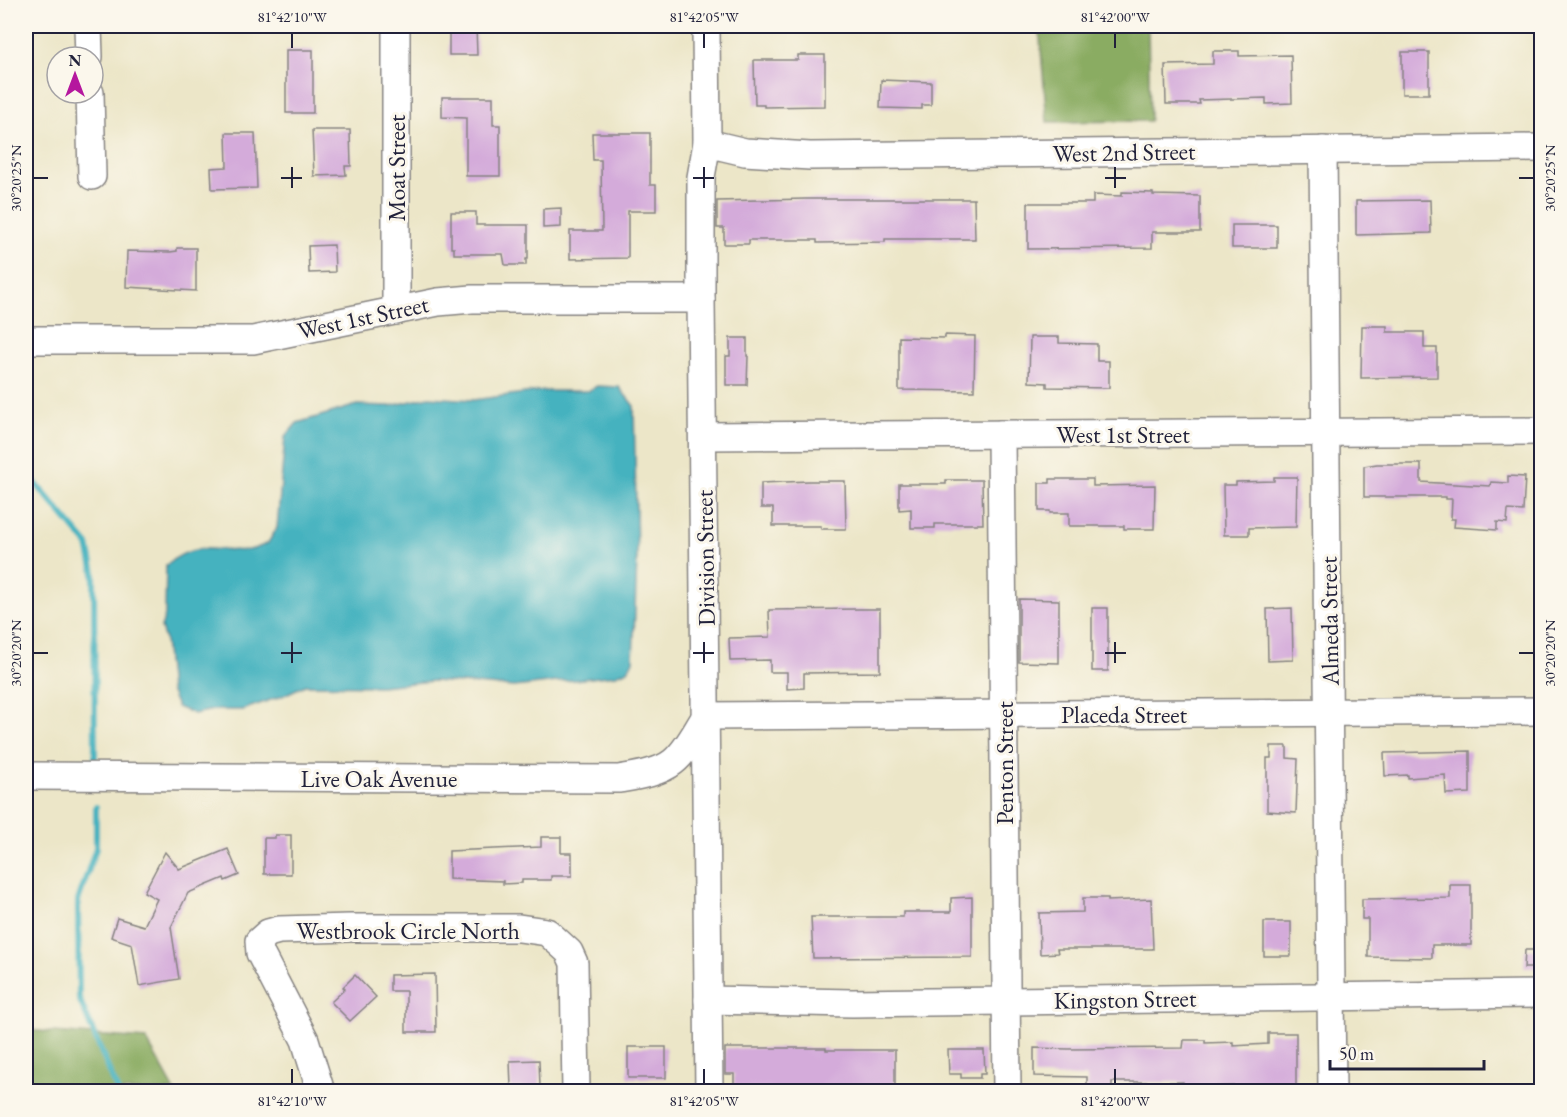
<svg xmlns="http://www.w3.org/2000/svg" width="1567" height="1117" font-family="'EB Garamond',serif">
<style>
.forest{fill:#8aac62;stroke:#56674e;stroke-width:1.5}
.water{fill:#44b2bf;stroke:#336a7d;stroke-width:1.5}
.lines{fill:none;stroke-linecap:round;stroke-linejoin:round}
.stream{stroke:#44b2bf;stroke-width:6}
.building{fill:#d4abda}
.minor-casing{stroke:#878482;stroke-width:30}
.minor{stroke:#fff;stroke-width:27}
.ticks{fill:none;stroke:#22223b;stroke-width:2}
.labels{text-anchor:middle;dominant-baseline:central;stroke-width:6;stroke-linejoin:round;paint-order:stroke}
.street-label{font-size:24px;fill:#22223b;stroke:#fbf7ec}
.neatline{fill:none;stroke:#22223b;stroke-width:2}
.ticks-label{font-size:15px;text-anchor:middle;fill:#22223b}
</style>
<rect width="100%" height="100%" fill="#fbf7ec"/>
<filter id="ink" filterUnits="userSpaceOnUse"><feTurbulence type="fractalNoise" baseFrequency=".0167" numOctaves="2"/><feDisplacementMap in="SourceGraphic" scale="12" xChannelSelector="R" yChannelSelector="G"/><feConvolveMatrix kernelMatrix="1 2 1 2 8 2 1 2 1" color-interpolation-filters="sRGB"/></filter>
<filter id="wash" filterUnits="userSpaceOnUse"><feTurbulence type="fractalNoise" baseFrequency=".008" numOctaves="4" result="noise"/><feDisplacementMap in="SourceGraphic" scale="24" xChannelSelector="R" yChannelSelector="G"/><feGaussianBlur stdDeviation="1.35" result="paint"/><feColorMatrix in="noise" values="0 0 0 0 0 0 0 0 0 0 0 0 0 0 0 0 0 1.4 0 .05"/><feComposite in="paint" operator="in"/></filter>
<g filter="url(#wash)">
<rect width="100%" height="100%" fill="#ece6c8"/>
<g class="forest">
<polygon points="1039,26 1148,26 1150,121 1047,122"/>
<polygon points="26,1030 146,1039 175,1091 26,1091"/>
</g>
<path class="water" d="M 597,386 L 619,387 L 634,406 L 637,558 L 633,661 L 628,670 L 616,675 L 514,687 L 433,681 L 380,686 L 305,685 L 282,696 L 242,710 L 213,710 L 194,714 L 177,707 L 170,690 L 165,640 L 161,628 L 165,615 L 166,565 C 198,539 214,553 249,550 C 255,549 262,546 268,543 L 277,528 L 285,437 L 297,423 L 357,405 L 390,406 L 429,397 L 473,400 L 540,391 L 588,391 Z"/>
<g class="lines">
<g class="stream">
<polyline points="26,472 88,545 94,573 95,758"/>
<polyline points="96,807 96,848 78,901 79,998 118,1092"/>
</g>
</g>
<g id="blocks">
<g class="building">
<polygon points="449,26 476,26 477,55 449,55"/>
<rect x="286" y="50" width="27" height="63"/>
<polygon points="1213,51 1239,51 1239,56 1291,55 1292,103 1266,104 1266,98 1199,100 1200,104 1166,104 1165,65 1213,64"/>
<rect x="1402" y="52" width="27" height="42"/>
<polygon points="798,55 825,55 825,106 764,107 764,105 755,105 754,60 798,60"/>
<polygon points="881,80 931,82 931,105 922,105 922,109 880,108"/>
<polygon points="442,97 493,97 493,125 500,125 500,176 466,176 466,118 442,117"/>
<polygon points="312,130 350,130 351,166 345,166 346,175 314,176"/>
<polygon points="226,133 255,133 257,188 212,189 211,168 227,167"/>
<polygon points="592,133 650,133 650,185 656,185 656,211 628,211 628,258 570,259 570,231 602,231 601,160 593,160"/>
<polygon points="1122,192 1153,193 1153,195 1200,196 1200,232 1152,232 1152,248 1028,249 1028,203 1093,203 1093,195 1122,196"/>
<polygon points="805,199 974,199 975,239 885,239 885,242 817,243 817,240 749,240 749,244 724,244 724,228 717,228 717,201"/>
<polygon points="1430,200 1431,233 1356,235 1356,201"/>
<polygon points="561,208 561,227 543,228 543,209"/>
<polygon points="451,212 476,212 476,225 528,225 528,259 526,259 526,265 505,265 503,254 454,254 454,248 451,248"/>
<rect x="1232" y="225" width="45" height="23"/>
<polygon points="334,245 335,272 309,273 308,246"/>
<polygon points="177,248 196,248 196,291 126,287 127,251 170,252 177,251"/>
<polygon points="1362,326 1387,326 1387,332 1424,332 1424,348 1437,348 1437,377 1361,378"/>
<polygon points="945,335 975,336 974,391 899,390 899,337 945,338"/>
<polygon points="1030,337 1059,337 1059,343 1097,344 1097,361 1109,361 1109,388 1047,387 1047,383 1029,382"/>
<polygon points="730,338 747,338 747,356 748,356 747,385 726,385 726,356 730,356"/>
<polygon points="1377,464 1421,464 1421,482 1490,486 1491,482 1508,483 1508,476 1525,477 1523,511 1508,510 1507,523 1497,522 1497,530 1454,527 1455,519 1451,519 1452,499 1446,499 1446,497 1364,497 1364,466"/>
<polygon points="1274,477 1297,477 1296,527 1249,528 1249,535 1224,535 1223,485 1236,485 1236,482 1274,481"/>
<polygon points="1050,479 1093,479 1093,486 1155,485 1154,529 1124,529 1124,526 1069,526 1069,513 1050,513 1050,511 1039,511 1039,483 1050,483"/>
<polygon points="946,480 982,480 983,524 935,524 935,528 911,528 911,509 899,510 899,484 946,484"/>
<polygon points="809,481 845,481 846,529 821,529 821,526 773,526 773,508 761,508 761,483"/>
<polygon points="1019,599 1059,600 1059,663 1019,662"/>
<rect x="1092" y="608" width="16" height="63"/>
<polygon points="1292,608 1293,660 1268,661 1267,609"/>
<polygon points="858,609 880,609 880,672 804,673 804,688 787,689 787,672 770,672 770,660 730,661 729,638 770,637 769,610"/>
<polygon points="1271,746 1287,746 1287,758 1298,759 1296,813 1267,811 1267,758 1271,758"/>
<polygon points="1470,751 1470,793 1446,794 1445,775 1408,778 1408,775 1385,776 1384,753"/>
<polygon points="275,835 291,835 291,874 264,874 264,838 275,838"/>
<polygon points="541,837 561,837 561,853 572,853 572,876 551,876 551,880 522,880 522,883 503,884 503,881 449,879 449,851 541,847"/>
<polygon points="228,849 239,875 225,881 224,878 188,893 171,927 179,979 139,986 132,944 111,937 117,918 144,926 157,899 144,892 165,852 179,869"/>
<polygon points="1450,885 1471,885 1471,945 1432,945 1432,958 1368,957 1368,919 1362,919 1362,899 1450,898"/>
<polygon points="972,897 972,957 813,958 811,917 903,917 903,912 951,912 951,898"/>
<polygon points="1083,898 1108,898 1108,901 1151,899 1153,949 1057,949 1058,953 1040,954 1039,913 1083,912"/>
<rect x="1264" y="922" width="27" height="34"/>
<polygon points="1525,950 1542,950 1542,968 1524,968"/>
<polygon points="435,974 436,1032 406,1032 406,991 390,991 390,975"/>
<polygon points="355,975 376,997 350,1021 331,1002 345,989 343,987"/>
<polygon points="1268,1033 1296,1033 1296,1092 1268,1092 1268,1085 1207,1087 1207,1091 1183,1091 1183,1082 1112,1082 1112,1092 1087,1092 1087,1077 1034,1076 1034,1048 1068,1049 1183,1048 1184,1040 1205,1040 1205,1043 1233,1042 1233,1046 1268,1044"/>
<rect x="628" y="1047" width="38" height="31"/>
<polygon points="725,1048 826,1048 826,1050 895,1050 895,1092 859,1092 859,1090 734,1092 734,1074 725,1074"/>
<polygon points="948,1050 984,1050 985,1074 980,1074 980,1078 961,1078 961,1074 949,1074"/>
<polygon points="539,1060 540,1087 511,1088 510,1061"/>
</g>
</g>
</g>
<g filter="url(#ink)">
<use href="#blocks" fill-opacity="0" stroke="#878482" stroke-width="1.5"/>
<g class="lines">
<defs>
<g id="minor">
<polyline points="88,26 89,57"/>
<polyline points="396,26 396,311"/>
<polyline points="706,26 707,143 701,177 701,299 709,1092"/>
<polyline points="90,93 92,176"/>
<polyline points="707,143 745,152 810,156 1542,148"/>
<polyline points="1323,150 1332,1092"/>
<polyline points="26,340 253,340 438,302 472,299 701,299"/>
<polyline points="1001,434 1007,1092"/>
<polyline points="704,436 1542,431"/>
<path d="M 26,776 L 619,779 C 636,776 659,773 673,762 C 687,751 696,731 706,716 L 1542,711"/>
<polyline points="708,1000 852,1003 1542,994"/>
<polyline points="321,1092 305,1040 260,953 259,941 268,933 279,930 350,928 519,928 547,932 569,952 574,963 576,1092"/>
</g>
</defs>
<use href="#minor" class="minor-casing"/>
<use href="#minor" class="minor"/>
</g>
</g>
<path class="ticks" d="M 292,33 L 292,48M 704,33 L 704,48M 1115,33 L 1115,48M 292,167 L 292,188M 704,167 L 704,188M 1115,167 L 1115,188M 33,178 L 48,178M 281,178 L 302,178M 693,178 L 714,178M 1105,178 L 1126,178M 1519,178 L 1534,178M 292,642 L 292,663M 704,642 L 704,663M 1115,642 L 1115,663M 33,653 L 48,653M 281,653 L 302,653M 693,653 L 714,653M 1105,653 L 1126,653M 1519,653 L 1534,653M 292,1069 L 292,1084M 704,1069 L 704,1084M 1115,1069 L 1115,1084"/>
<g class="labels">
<g class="street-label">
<text transform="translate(1124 152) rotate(-1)">West 2nd Street</text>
<text transform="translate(396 168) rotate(-90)">Moat Street</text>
<text transform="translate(363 317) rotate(-12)">West 1st Street</text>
<text x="1123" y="434">West 1st Street</text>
<text transform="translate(705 558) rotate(-91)">Division Street</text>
<text transform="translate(1329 621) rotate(-91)">Almeda Street</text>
<text x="1124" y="714">Placeda Street</text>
<text transform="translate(1004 763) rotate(-90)">Penton Street</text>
<text x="379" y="778">Live Oak Avenue</text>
<text x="408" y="930">Westbrook Circle North</text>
<text transform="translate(1125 999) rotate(-1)">Kingston Street</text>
</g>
</g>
<rect width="1567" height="1117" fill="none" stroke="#fbf7ec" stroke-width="66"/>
<g transform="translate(75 75)"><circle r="28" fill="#fbf7ec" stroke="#a4a2a5" stroke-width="1.5"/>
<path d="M0-4.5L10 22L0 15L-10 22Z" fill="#b5179e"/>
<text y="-9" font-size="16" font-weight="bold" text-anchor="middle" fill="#22223b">N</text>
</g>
<path d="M1330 1060v9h154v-9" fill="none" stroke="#22223b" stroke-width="3"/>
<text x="1339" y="1060" font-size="18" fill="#22223b" stroke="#fbf7ec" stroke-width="4.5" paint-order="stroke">50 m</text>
<rect x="33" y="33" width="1501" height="1051" class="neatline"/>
<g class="ticks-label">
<text x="292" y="22">81°42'10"W</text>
<text x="704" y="22">81°42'05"W</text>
<text x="1115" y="22">81°42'00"W</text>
<text transform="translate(16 178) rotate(-90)" y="5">30°20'25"N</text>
<text transform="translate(1550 178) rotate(-90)" y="5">30°20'25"N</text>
<text transform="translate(16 653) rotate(-90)" y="5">30°20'20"N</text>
<text transform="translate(1550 653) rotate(-90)" y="5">30°20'20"N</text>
<text x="292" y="1106">81°42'10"W</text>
<text x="704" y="1106">81°42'05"W</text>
<text x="1115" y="1106">81°42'00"W</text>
</g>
</svg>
